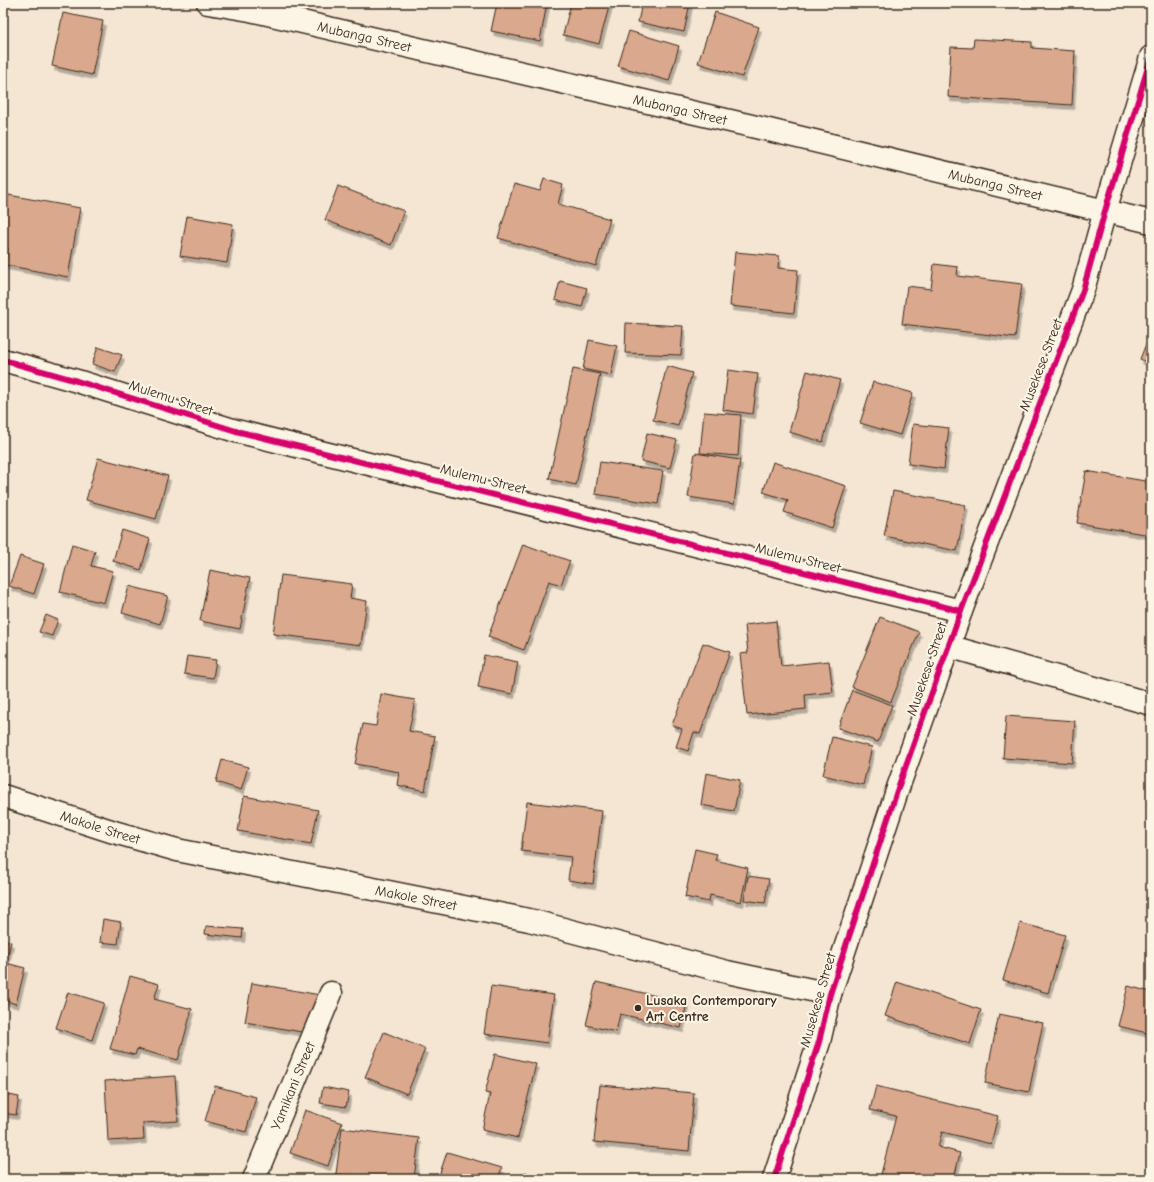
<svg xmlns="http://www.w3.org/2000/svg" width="1154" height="1182" font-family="'Comic Neue',sans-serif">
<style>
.building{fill:#daa88c;stroke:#3b2a1e;filter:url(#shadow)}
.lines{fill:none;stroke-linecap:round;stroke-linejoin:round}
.minor-casing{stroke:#3b2a1e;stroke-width:25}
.minor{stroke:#fcf5e5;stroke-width:22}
.cycleway-casing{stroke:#fcf5e5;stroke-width:8}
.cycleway{stroke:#d6006c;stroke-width:6}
.poi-dot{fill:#3b2a1e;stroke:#fcf5e5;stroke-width:1.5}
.labels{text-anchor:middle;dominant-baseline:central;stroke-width:4;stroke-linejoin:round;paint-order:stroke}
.street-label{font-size:14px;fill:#3b2a1e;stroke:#fcf5e5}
.poi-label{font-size:14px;font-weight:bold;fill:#3b2a1e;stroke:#fcf5e5;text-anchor:start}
</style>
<defs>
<filter id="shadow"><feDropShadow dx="2.5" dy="4.5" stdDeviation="0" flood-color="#0004"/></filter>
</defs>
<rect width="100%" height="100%" fill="#f5e6d3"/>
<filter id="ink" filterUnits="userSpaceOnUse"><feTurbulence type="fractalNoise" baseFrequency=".025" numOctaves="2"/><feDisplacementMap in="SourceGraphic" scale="8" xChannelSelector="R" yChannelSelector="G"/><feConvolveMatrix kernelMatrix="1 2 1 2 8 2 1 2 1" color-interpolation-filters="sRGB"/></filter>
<g filter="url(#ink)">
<g class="building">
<polygon points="497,3 547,3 540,41 491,31"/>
<polygon points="571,3 610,3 599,44 563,35"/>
<polygon points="642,3 690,3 684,32 638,22"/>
<polygon points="715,12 759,27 742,77 698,63"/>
<polygon points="63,13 103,21 92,75 52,66"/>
<polygon points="629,31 679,46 669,81 618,66"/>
<polygon points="974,39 1032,42 1032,48 1075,51 1072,105 948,97 951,47 973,48"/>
<polygon points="544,179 563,185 558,204 610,219 596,266 498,238 514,184 540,191"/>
<polygon points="338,186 404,211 391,245 325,220"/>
<polygon points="3,194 80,208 68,277 5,265 8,248 3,247"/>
<polygon points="187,216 233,224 227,263 180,256"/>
<polygon points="735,252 779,256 778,268 798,270 794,313 730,306"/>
<polygon points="934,264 958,267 957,276 1022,284 1015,338 902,324 907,286 931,289"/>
<polygon points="560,281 587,288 582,307 555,300"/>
<polygon points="626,323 683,326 681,355 625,353"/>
<polygon points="1151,331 1151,364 1140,359"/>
<polygon points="589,340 617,346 611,375 583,369"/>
<polygon points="98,347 122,355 115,372 92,364"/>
<polygon points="667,366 692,373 678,426 653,420"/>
<polygon points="573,369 600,374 576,485 549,479"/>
<polygon points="728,370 758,374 753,414 723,410"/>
<polygon points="807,371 840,380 823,442 789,432"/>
<polygon points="873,382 913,393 900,435 860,423"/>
<polygon points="704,412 741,415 738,456 700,453"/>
<polygon points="913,424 949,428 944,469 908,464"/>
<polygon points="647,433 677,440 670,468 641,461"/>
<polygon points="695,453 740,460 734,504 688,497"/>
<polygon points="98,458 168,476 156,519 86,500"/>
<polygon points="600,462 663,471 658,504 595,494"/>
<polygon points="773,462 846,486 832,528 784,512 788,500 763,492"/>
<polygon points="1086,471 1151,482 1150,535 1077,523"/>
<polygon points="893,491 966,505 957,551 884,536"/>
<polygon points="122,530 150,539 141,570 113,561"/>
<polygon points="72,544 95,551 91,566 113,571 104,603 60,592"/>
<polygon points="523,544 570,561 561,585 549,581 524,650 488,637"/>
<polygon points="20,556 44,564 34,594 9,586"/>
<polygon points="210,570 250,578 240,629 200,621"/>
<polygon points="281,575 352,584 350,598 367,601 361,645 273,634"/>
<polygon points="129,586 168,596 160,624 122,613"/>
<polygon points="46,615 58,620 52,636 39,632"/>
<polygon points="880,617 919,632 891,702 852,687"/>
<polygon points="776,621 781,666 829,661 833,692 805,695 806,709 747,715 740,654 748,653 745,625"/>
<polygon points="703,643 730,652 700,734 694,732 688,751 676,747 682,729 672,725"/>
<polygon points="484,655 518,662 512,694 478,687"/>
<polygon points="187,656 216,660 213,678 184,674"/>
<polygon points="852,690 892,705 878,742 838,728"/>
<polygon points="381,694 415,700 409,731 435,736 425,791 397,785 399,772 355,764 363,724 376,726"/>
<polygon points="1006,716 1075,721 1072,763 1003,758"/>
<polygon points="832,737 872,747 863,785 823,775"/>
<polygon points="222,760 248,767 241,790 216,782"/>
<polygon points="706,773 740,780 734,811 701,805"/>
<polygon points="244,796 318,810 311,844 238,831"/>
<polygon points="527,802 602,811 593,884 568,880 571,857 521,851"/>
<polygon points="695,849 717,854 715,860 748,868 741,902 710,895 709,902 685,897"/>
<polygon points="748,876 769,879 765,903 744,900"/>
<polygon points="103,919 121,922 118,944 100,942"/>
<polygon points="1020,923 1065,935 1048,993 1003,980"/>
<polygon points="206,926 243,929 242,938 205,934"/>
<polygon points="3,939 11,942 6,963 25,968 16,1004 3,1000"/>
<polygon points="130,976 159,984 154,999 192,1009 178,1060 137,1049 135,1055 110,1049"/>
<polygon points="596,982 687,1003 681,1028 620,1014 616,1032 586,1025"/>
<polygon points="897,982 981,1010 970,1044 885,1016"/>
<polygon points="252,983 320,995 313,1034 245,1022"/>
<polygon points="491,986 554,995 547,1043 484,1034"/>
<polygon points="1128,986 1151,992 1151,1034 1118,1026"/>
<polygon points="68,992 104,1003 92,1040 56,1028"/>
<polygon points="999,1014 1043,1023 1029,1092 985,1083"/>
<polygon points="384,1032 425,1049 407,1094 365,1077"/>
<polygon points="495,1054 536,1064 518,1138 482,1130 490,1094 485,1093"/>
<polygon points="175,1076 178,1121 143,1123 144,1139 108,1141 105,1081"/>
<polygon points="600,1085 694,1093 689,1151 594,1142"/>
<polygon points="215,1086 256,1097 246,1132 205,1121"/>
<polygon points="876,1086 998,1116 991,1144 942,1132 938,1147 960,1153 954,1179 902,1179 881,1174 896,1116 870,1110"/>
<polygon points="323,1087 349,1092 346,1107 320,1103"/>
<polygon points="4,1094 19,1097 16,1115 3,1113"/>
<polygon points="305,1110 342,1123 328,1166 290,1153"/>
<polygon points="342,1128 419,1138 414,1179 372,1179 336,1174"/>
<polygon points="447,1152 502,1168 498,1179 438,1179"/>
<polygon points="525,1172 543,1179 523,1179"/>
</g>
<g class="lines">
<defs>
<g id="minor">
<path id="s1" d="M 208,3 L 250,10 L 756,127 L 1151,222"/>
<polyline points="3,360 77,381 236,431 961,611"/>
<polyline points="948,646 1151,704"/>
<path id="s2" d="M 3,796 L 114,832 L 177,850 L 529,920 L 727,972 L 830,994"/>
<path id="s3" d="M 254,1179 L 331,993"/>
<polyline points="774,1179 819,1042 830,994 899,785 961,611 1083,290 1105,211 1151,57"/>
</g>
</defs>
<use href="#minor" class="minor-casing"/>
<use href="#minor" class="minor"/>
<defs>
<g id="cycleway">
<polyline points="3,360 77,381 236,431 961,611"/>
<polyline points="774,1179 819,1042 830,994 899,785 961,611 1083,290 1105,211 1151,57"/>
</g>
</defs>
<use href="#cycleway" class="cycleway-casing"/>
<use href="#cycleway" class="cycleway"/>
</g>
</g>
<circle class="poi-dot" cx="638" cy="1008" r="4"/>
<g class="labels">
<g class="street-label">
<text stroke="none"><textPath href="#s1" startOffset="160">Mubanga Street</textPath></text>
<text stroke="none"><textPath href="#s1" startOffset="484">Mubanga Street</textPath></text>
<text stroke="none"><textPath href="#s1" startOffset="808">Mubanga Street</textPath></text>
<text transform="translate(1041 365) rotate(-69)">Musekese Street</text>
<text transform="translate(171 398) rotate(18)">Mulemu Street</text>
<text transform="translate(483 479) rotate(14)">Mulemu Street</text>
<text transform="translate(798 558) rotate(14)">Mulemu Street</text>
<text transform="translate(927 669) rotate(-71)">Musekese Street</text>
<text stroke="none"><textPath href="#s2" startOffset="102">Makole Street</textPath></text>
<text stroke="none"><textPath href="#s2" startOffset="426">Makole Street</textPath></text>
<text transform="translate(818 1000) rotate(-74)">Musekese Street</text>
<text stroke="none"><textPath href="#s3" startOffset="101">Yamikani Street</textPath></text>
</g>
<g class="poi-label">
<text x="646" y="1000">Lusaka Contemporary<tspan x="646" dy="16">Art Centre</tspan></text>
</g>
</g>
<rect width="1154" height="1182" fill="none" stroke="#fcf5e5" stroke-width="16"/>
<rect x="8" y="8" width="1138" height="1166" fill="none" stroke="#3b2a1e" stroke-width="1.5" filter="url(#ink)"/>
</svg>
